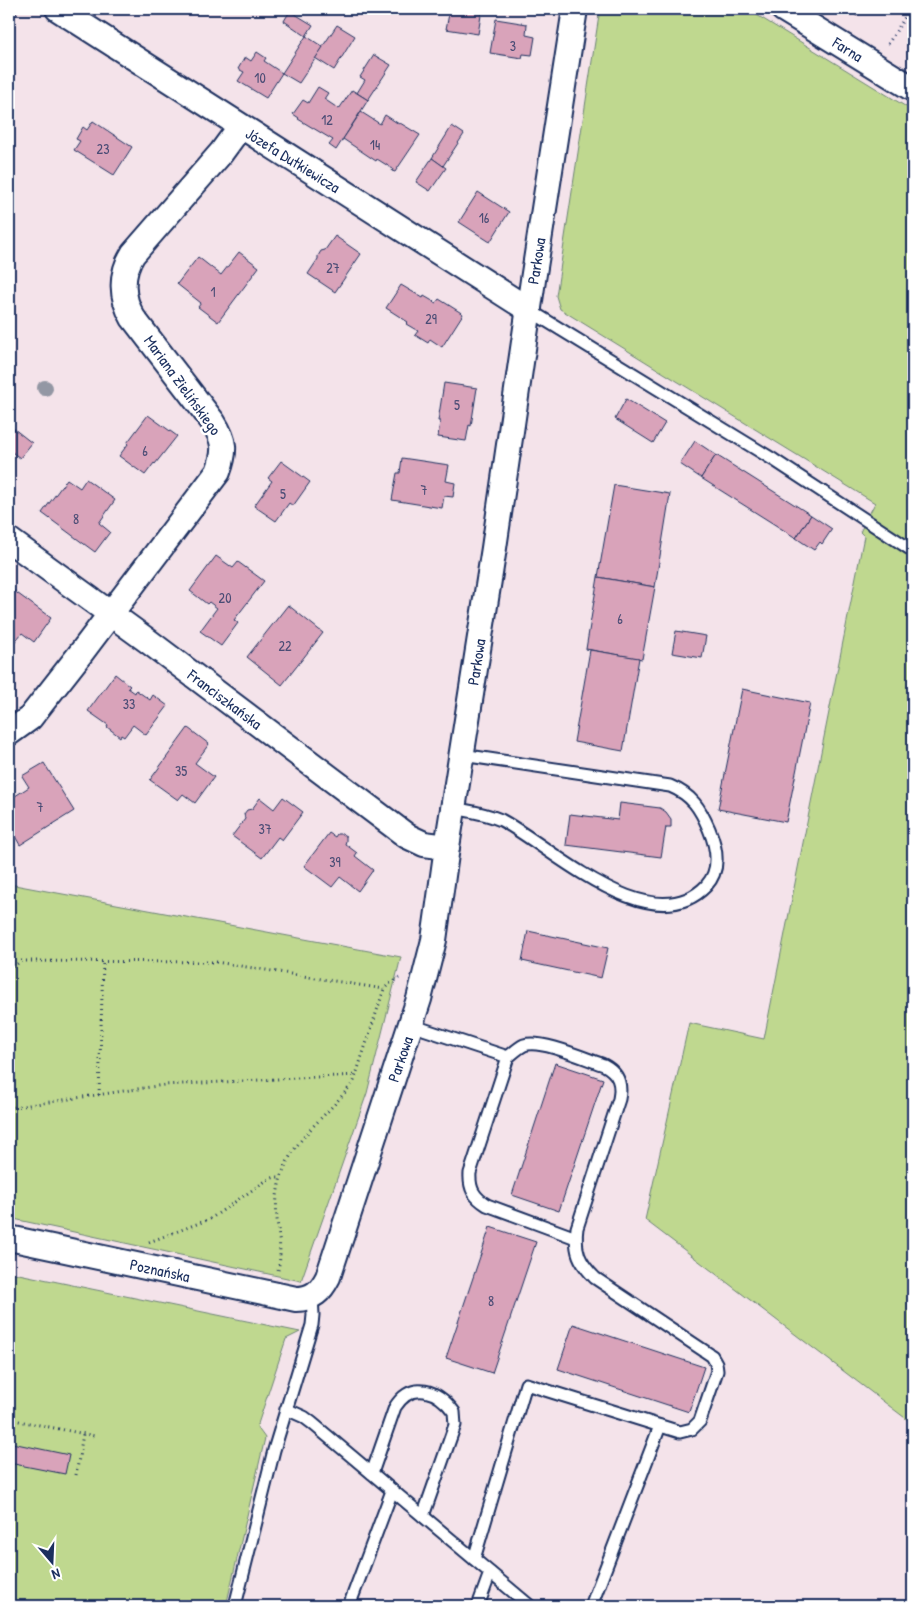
<svg xmlns="http://www.w3.org/2000/svg" width="922" height="1615" font-family="'Patrick Hand',sans-serif">
<style>
.green{fill:#bfd88f;stroke:#6d8476}
.building{fill:#d9a3ba;stroke:#1b2f5e}
.lines{fill:none;stroke-linecap:round;stroke-linejoin:round}
.service-casing{stroke:#1b2f5e;stroke-width:15}
.minor-casing{stroke:#1b2f5e;stroke-width:28}
.path{stroke:#1b2f5e;stroke-width:3;stroke-dasharray:1 4;stroke-linecap:butt}
.service{stroke:#fff;stroke-width:11}
.minor{stroke:#fff;stroke-width:24}
.tree{fill:#9397a4}
.labels{text-anchor:middle;dominant-baseline:central;stroke-width:5;stroke-linejoin:round;paint-order:stroke}
.number-label{font-size:14px;fill:#4a4c75}
.street-label{font-size:16px;fill:#1b2f5e;stroke:#fff}
</style>
<rect width="100%" height="100%" fill="#f4e3ea"/>
<filter id="ink" filterUnits="userSpaceOnUse"><feTurbulence type="fractalNoise" baseFrequency=".02" numOctaves="2"/><feDisplacementMap in="SourceGraphic" scale="10" xChannelSelector="R" yChannelSelector="G"/><feConvolveMatrix kernelMatrix="1 2 1 2 8 2 1 2 1" color-interpolation-filters="sRGB"/></filter>
<g filter="url(#ink)">
<g class="green">
<polygon points="600,9 747,9 913,111 913,1424 645,1220 689,1023 764,1039 864,536 860,532 875,503 560,309 556,296"/>
<polygon points="9,884 401,957 367,1093 301,1281 9,1218"/>
<polygon points="9,1272 300,1332 286,1339 257,1427 265,1438 226,1606 9,1606"/>
</g>
<g class="building">
<polygon points="9,9 19,9 9,25"/>
<polygon points="450,9 482,9 478,34 446,29"/>
<polygon points="845,9 861,9 857,16"/>
<polygon points="290,11 313,25 306,36 284,21"/>
<polygon points="496,19 527,24 526,35 535,37 532,55 523,54 522,58 490,53"/>
<polygon points="337,25 355,36 334,70 315,58"/>
<polygon points="306,36 323,47 299,83 282,73"/>
<polygon points="257,52 266,58 264,61 282,73 266,98 238,81 244,72 238,69 245,57 251,61"/>
<polygon points="374,55 391,65 368,100 357,93 365,80 360,77"/>
<polygon points="318,87 328,93 324,99 339,109 352,90 368,100 336,150 329,145 333,140 298,119 299,118 293,114 303,100 308,103"/>
<polygon points="361,112 380,124 385,115 399,124 400,123 420,135 395,172 392,171 393,169 377,159 376,161 343,139"/>
<polygon points="93,121 132,147 114,175 74,150 80,141 76,139 83,127 87,130"/>
<polygon points="452,126 464,134 443,166 432,158"/>
<polygon points="432,158 446,168 430,191 416,182"/>
<polygon points="478,192 509,212 490,242 459,222"/>
<polygon points="335,236 361,254 335,292 308,274 318,259 318,256 321,251 325,250"/>
<polygon points="239,252 259,267 218,322 198,307 201,303 177,284 198,257 221,275"/>
<polygon points="401,285 423,298 424,296 436,303 439,299 463,314 442,347 430,339 428,343 415,335 418,331 406,324 408,322 386,308"/>
<polygon points="444,383 477,388 471,426 469,425 466,441 438,437 440,421 438,421"/>
<polygon points="626,399 665,423 653,443 615,419"/>
<polygon points="148,415 177,436 155,464 154,463 145,475 119,456 128,444 127,443"/>
<polygon points="9,425 32,443 20,458 9,450"/>
<polygon points="695,441 716,455 701,478 680,464"/>
<polygon points="716,455 811,515 796,538 701,478"/>
<polygon points="402,458 449,465 446,481 455,483 453,497 444,496 442,508 392,500 397,473 400,473"/>
<polygon points="281,461 310,482 293,506 289,503 276,521 254,506 272,481 268,478"/>
<polygon points="67,479 80,488 86,479 115,500 99,523 110,532 95,552 42,513"/>
<polygon points="614,485 670,494 655,587 598,577"/>
<polygon points="811,515 832,529 822,544 820,542 814,550 796,538"/>
<polygon points="216,556 233,568 238,562 264,581 234,620 238,623 221,646 200,631 217,608 209,602 207,604 190,591"/>
<polygon points="598,577 655,587 642,659 586,649"/>
<polygon points="10,588 51,618 34,642 22,633 12,645 9,642 9,590"/>
<polygon points="288,605 323,633 282,685 247,657"/>
<polygon points="676,631 706,636 702,658 672,653"/>
<polygon points="590,650 639,658 623,751 574,742"/>
<polygon points="115,674 130,686 128,688 135,693 136,690 150,700 153,695 168,706 146,735 133,725 124,737 121,735 120,737 107,727 108,725 88,711"/>
<polygon points="742,689 810,703 786,822 718,809"/>
<polygon points="188,728 209,744 195,763 214,777 195,803 183,794 178,800 150,780"/>
<polygon points="44,763 74,811 20,845 9,826 9,800 29,787 22,776"/>
<polygon points="283,797 303,812 282,840 278,837 262,858 232,836 245,819 244,814 247,810 252,809 260,798 274,809"/>
<polygon points="620,803 660,808 666,812 671,819 671,827 666,827 661,857 566,845 570,814 618,820"/>
<polygon points="329,833 335,837 337,834 342,834 346,836 346,841 345,844 357,853 355,856 373,870 358,891 340,877 332,887 304,866"/>
<polygon points="528,931 608,948 601,978 522,961"/>
<polygon points="555,1063 603,1079 559,1211 512,1195"/>
<polygon points="490,1227 536,1242 492,1373 446,1358"/>
<polygon points="573,1324 704,1367 689,1412 558,1369"/>
<polygon points="12,1443 69,1455 65,1474 9,1463"/>
</g>
<g class="lines">
<defs>
<g id="service">
<polyline points="529,310 774,460 913,551"/>
<path d="M 453,808 C 469,811 486,813 501,820 C 550,846 651,943 706,886 C 721,870 717,848 709,829 C 700,808 692,795 670,786 L 462,755"/>
<path d="M 411,1025 L 508,1057 L 470,1173 C 469,1189 474,1197 487,1205 L 576,1238"/>
<polyline points="286,1409 304,1417 312,1423 530,1606"/>
<path d="M 372,1473 L 395,1407 C 412,1380 438,1390 454,1412 L 455,1425 L 423,1516"/>
<path d="M 474,1559 L 526,1384 L 680,1432 L 692,1429 L 700,1421 L 717,1371 L 716,1363 L 712,1356 L 595,1278 C 579,1262 574,1251 577,1228 L 619,1099 C 622,1084 619,1073 604,1065 C 586,1059 541,1039 524,1045 C 518,1048 513,1053 508,1057"/>
<polyline points="235,1606 274,1450 312,1325 313,1315 312,1296"/>
<polyline points="349,1606 392,1491"/>
<polyline points="478,1606 490,1573"/>
<polyline points="591,1606 660,1426"/>
</g>
<g id="minor">
<polyline points="58,9 529,310"/>
<polyline points="783,9 913,89"/>
<polyline points="9,540 148,641 407,836 424,844 447,847"/>
<path d="M 9,733 L 30,718 L 81,653 L 218,472 C 226,450 225,441 213,422 L 133,318 C 121,297 120,275 133,254 L 221,153 L 240,127"/>
<path d="M 9,1238 L 296,1299 C 313,1299 321,1291 328,1277 L 419,999 L 434,940 L 447,847 L 494,548 L 533,280 L 575,9"/>
</g>
</defs>
<use href="#service" class="service-casing"/>
<use href="#minor" class="minor-casing"/>
<g class="path">
<polyline points="888,44 910,9"/>
<polyline points="9,970 21,961 216,962 384,989"/>
<polyline points="99,1095 103,961"/>
<polyline points="9,1108 164,1085 356,1075"/>
<polyline points="149,1242 210,1219 267,1180 275,1177 282,1177"/>
<path d="M 278,1270 C 284,1248 274,1221 277,1197 C 283,1142 324,1122 354,1081 L 384,989 L 389,984 L 399,978"/>
<polyline points="9,1419 95,1436"/>
<polyline points="76,1475 83,1434"/>
</g>
<use href="#service" class="service"/>
<use href="#minor" class="minor"/>
</g>
<circle class="tree" cx="45" cy="388" r="8"/>
</g>
<g class="labels">
<g class="number-label">
<text x="513" y="45">3</text>
<text x="260" y="77">10</text>
<text x="327" y="119">12</text>
<text x="375" y="144">14</text>
<text x="103" y="148">23</text>
<text x="484" y="217">16</text>
<text x="333" y="267">27</text>
<text x="213" y="291">1</text>
<text x="431" y="318">29</text>
<text x="457" y="404">5</text>
<text x="145" y="450">6</text>
<text x="424" y="489">7</text>
<text x="283" y="493">5</text>
<text x="76" y="518">8</text>
<text x="225" y="597">20</text>
<text x="620" y="618">6</text>
<text x="285" y="645">22</text>
<text x="129" y="703">33</text>
<text x="181" y="770">35</text>
<text x="40" y="806">7</text>
<text x="265" y="828">37</text>
<text x="335" y="861">39</text>
<text x="491" y="1300">8</text>
</g>
<g class="street-label">
<text transform="translate(848 49) rotate(32)">Farna</text>
<text transform="translate(293 160) rotate(32)">Józefa Dutkiewicza</text>
<text transform="translate(536 261) rotate(-81)">Parkowa</text>
<text transform="translate(183 385) rotate(54)">Mariana Zielińskiego</text>
<text transform="translate(476 662) rotate(-81)">Parkowa</text>
<text transform="translate(225 699) rotate(37)">Franciszkańska</text>
<text transform="translate(400 1059) rotate(-71)">Parkowa</text>
<text transform="translate(160 1270) rotate(12)">Poznańska</text>
</g>
</g>
<rect width="922" height="1615" fill="none" stroke="#fff" stroke-width="30"/>
<rect x="15" y="15" width="892" height="1585" fill="none" stroke="#1b2f5e" stroke-width="2" filter="url(#ink)"/>
<g transform="translate(52 1562) rotate(161)" stroke="#ffffff" stroke-width="4" paint-order="stroke">
<path d="M0-4L9 19L0 12L-9 19Z" fill="#1b2f5e"/>
<text y="-8" font-size="14" font-weight="bold" text-anchor="middle" fill="#1b2f5e">N</text>
</g>
</svg>
